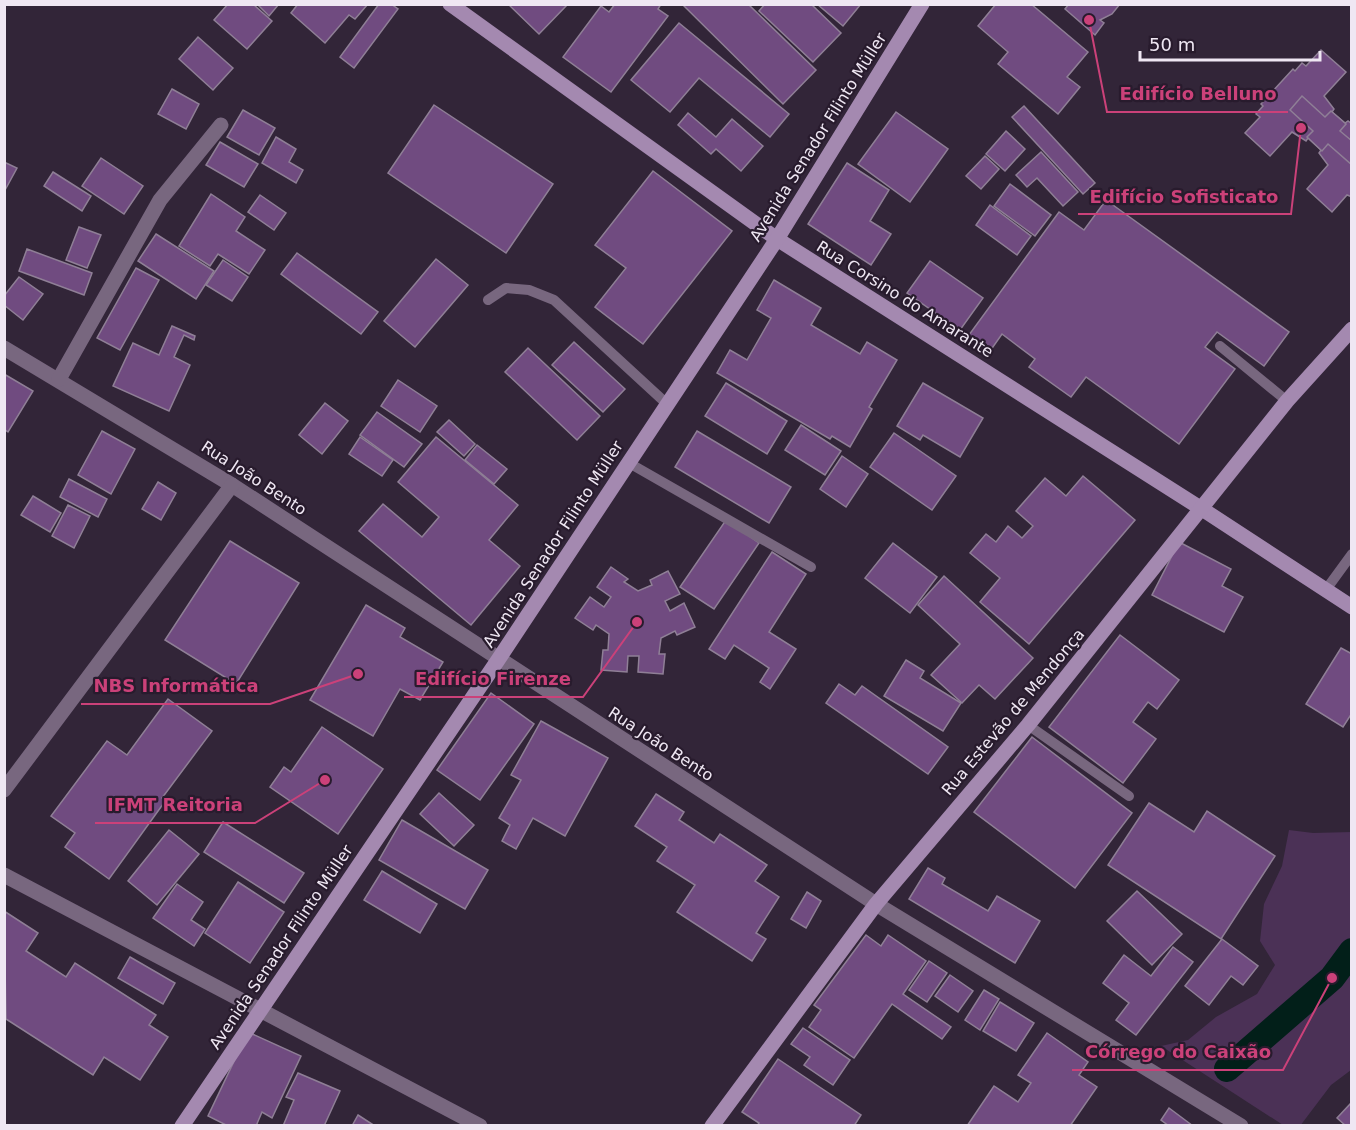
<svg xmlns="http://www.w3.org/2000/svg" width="1356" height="1130" font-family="'DejaVu Sans',sans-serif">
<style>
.green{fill:#4b3156}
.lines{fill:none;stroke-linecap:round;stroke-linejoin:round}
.canal{stroke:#021f19;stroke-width:26}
.building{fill:#704b80;stroke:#8f7f96;stroke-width:1.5}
.lane{stroke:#78677f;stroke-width:10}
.street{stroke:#78677f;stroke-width:15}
.secondary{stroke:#a489b0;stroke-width:15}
.labels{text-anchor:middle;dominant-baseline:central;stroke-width:4.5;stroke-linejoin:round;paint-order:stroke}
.street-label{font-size:16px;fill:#efe7f3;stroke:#281b2d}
.leader{fill:none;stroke:#cb4179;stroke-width:2}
.callout-dot{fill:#cb4179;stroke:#281b2d;stroke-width:2}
.callout-label{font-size:18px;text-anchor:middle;font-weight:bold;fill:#cb4179;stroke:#281b2d;stroke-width:4.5;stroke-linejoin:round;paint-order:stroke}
</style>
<rect width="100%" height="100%" fill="#322538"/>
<polygon class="green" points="1289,830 1313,833 1352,832 1351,1070 1331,1085 1300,1126 1283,1125 1161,1046 1188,1040 1216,1017 1257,994 1275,965 1260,941 1264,904 1282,866"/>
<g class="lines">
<polyline class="canal" points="1227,1069 1332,978 1352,951"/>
</g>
<g class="building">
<polygon points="228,4 253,4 272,21 247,49 214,20"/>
<polygon points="257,4 279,4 269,16"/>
<polygon points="298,4 368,4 355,19 349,15 325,43 291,13"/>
<polygon points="379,4 391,4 398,9 354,68 340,57"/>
<polygon points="508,4 568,4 539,34"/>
<polygon points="615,4 661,4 658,9 668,16 611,92 563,57 601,6 609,12"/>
<polygon points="748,4 816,70 783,104 683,5"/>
<polygon points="765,4 811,4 841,33 813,62 759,11"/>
<polygon points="817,4 861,4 843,26"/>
<polygon points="996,4 1031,4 1088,52 1067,77 1080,87 1058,114 998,64 1008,52 978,26"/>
<polygon points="1069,4 1120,4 1112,14 1100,20 1104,23 1095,35 1065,9"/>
<polygon points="679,23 789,114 770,137 699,78 670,112 631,80"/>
<polygon points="198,37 233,68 213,90 179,59"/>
<polygon points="1321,50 1346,72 1324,96 1334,109 1332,112 1345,123 1348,121 1352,124 1352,197 1347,195 1332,212 1307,189 1328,165 1319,153 1321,150 1308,138 1306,141 1292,132 1270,156 1245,133 1260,117 1256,114 1263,106 1261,104 1293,69 1295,71 1302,63 1306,66"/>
<polygon points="172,89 199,104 186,129 158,114"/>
<polygon points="1302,96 1325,117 1331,111 1346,124 1340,131 1352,141 1352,165 1328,144 1322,151 1307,137 1313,131 1290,110"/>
<polygon points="434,105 553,184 506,253 388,173"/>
<polygon points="1024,106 1095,183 1083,194 1012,117"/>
<polygon points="243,110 275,128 259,155 227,137"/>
<polygon points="896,112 948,149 910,202 858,164"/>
<polygon points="688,113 716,137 732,119 763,146 741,171 716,149 711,154 678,125"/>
<polygon points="1006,131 1025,149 1005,171 986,154"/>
<polygon points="276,137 296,149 289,162 303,170 296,183 262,163"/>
<polygon points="220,142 258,164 244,187 206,165"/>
<polygon points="1041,152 1078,192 1063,206 1037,178 1027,187 1016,175"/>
<polygon points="985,156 999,169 981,189 966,176"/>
<polygon points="101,158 143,186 124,214 82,186"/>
<polygon points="4,162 17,168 4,192"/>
<polygon points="847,163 889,190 870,221 891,234 871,265 808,224"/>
<polygon points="653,171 732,231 643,344 595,307 626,268 595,245"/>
<polygon points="53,172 91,196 82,211 44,186"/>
<polygon points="1010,184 1051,215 1035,236 994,206"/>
<polygon points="211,194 245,217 236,231 265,250 249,274 218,254 210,266 179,246"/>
<polygon points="260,195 286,213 274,230 248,212"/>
<polygon points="1106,200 1289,332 1264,366 1217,332 1205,347 1235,369 1179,444 1086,377 1071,397 1029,367 1035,359 1002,334 988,354 966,339 1059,212 1084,230"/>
<polygon points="990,205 1031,236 1017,255 976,225"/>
<polygon points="79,227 101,235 87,268 66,260"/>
<polygon points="156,234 214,271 196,299 138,261"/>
<polygon points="27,249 92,273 84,295 19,271"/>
<polygon points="297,253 378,312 361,334 281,274"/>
<polygon points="436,259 468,285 415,347 384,321"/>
<polygon points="223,260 248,277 232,301 206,285"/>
<polygon points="930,261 983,298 960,330 907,293"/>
<polygon points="136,268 159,280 120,350 97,338"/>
<polygon points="19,277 43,294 23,320 4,305 4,296"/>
<polygon points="774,280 821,308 811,325 860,354 867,342 897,360 869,407 872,409 850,447 832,436 830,439 717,373 730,350 747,360 771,318 757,310"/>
<polygon points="172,326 195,336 194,340 184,335 174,357 190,365 169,411 113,386 133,343 159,355"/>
<polygon points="574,342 625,389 603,412 552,365"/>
<polygon points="528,348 600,416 577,440 505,372"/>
<polygon points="4,374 33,391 8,432 4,429"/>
<polygon points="398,380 437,406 420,432 381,406"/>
<polygon points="726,383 787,421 767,454 705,416"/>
<polygon points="923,383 983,418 960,457 923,435 920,440 897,426"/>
<polygon points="325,403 348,421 322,454 299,435"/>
<polygon points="377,412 422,444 404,467 360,435"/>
<polygon points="449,420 475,444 464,456 437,432"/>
<polygon points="801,425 841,451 825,475 785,450"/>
<polygon points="102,431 135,449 111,494 78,475"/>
<polygon points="697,431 791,487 769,523 675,467"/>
<polygon points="894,433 956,476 932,510 870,467"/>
<polygon points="360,437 393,460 382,476 349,454"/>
<polygon points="436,437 518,505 489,540 520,566 471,625 359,531 383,504 422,537 439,517 398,482"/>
<polygon points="477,445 507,469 494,484 465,460"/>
<polygon points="842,456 868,474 846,507 820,489"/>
<polygon points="1083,476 1135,520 1029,644 980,602 1000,578 970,553 986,534 996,542 1008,526 1022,538 1033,526 1016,511 1045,478 1066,496"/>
<polygon points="69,479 107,499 98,517 60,497"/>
<polygon points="158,482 176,493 161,520 142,509"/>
<polygon points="33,496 61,513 50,532 21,515"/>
<polygon points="68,505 90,516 74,548 52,536"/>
<polygon points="726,520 759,543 714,609 680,587"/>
<polygon points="230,541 299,583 236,684 165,640"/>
<polygon points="1179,542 1231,569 1222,586 1243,597 1224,632 1152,595"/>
<polygon points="893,543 937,577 910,613 865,578"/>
<polygon points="772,552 806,574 769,632 796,649 770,689 760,682 769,668 734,645 725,659 709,649"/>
<polygon points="611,567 628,579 624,582 638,591 652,585 650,580 668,571 680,594 665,601 670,611 684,603 695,627 677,635 675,631 661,638 659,654 665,654 663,674 638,672 639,656 628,656 627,672 601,670 603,650 608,650 609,634 596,625 593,630 575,618 590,597 604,607 611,597 597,587"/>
<polygon points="944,576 1033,658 995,699 979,685 962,703 931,675 960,644 918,605"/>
<polygon points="366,605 405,628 400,637 443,662 420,700 400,689 373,736 310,700"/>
<polygon points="1120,635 1179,680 1157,709 1148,702 1133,722 1156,739 1123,783 1049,727"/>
<polygon points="1341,648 1352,654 1352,713 1343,727 1306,704"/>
<polygon points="906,660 924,671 920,678 961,703 943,731 884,696"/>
<polygon points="839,684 855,695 862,686 948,747 928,774 826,703"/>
<polygon points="491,693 534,724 480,800 437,770"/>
<polygon points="168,699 212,731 162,798 166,800 109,879 65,847 75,833 51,816 107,741 127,755"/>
<polygon points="541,721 608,758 565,836 533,818 516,849 502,841 510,825 499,818 521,780 511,775"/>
<polygon points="322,727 383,769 338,834 270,787 284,767 291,772"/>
<polygon points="1032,737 1132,813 1075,888 974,812"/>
<polygon points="439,793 474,825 454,846 420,814"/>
<polygon points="656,794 684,812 679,820 714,843 720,834 767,865 755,881 779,897 756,933 766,939 752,961 677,912 695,885 657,861 667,847 635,826"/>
<polygon points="1149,803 1194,832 1207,811 1275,856 1221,939 1108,865"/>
<polygon points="402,820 488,870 465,909 379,860"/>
<polygon points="223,822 304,873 284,903 204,852"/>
<polygon points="169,830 199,854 157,905 128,881"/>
<polygon points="928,868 945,878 942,884 988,911 997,896 1040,921 1015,963 909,899"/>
<polygon points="382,871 437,904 420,933 364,900"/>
<polygon points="238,882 284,912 250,963 205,933"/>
<polygon points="177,884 203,902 191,920 205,929 194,946 153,918"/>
<polygon points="1137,891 1182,934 1152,965 1107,921"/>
<polygon points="807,892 821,901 806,928 791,919"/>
<polygon points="4,911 38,933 26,951 66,977 75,963 156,1015 149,1025 168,1037 140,1080 104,1057 93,1075 6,1019"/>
<polygon points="866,935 881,946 888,935 926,961 903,994 951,1027 942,1039 892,1004 854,1058 809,1027 821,1010 814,1005"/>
<polygon points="1222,939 1258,966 1243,985 1231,976 1209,1005 1185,986"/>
<polygon points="1173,947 1193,962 1136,1035 1116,1020 1129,1003 1103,983 1124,955 1151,976"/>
<polygon points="130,957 175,983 163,1004 118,978"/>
<polygon points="929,961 947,973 927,1002 909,990"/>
<polygon points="950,975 973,991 958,1012 935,996"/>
<polygon points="984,990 999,999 980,1030 965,1020"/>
<polygon points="1000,1002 1034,1023 1016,1051 983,1031"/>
<polygon points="803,1028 850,1060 833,1085 804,1065 810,1057 791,1044"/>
<polygon points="248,1032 301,1056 272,1118 262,1112 256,1126 228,1126 208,1116"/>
<polygon points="1047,1033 1088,1062 1079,1075 1097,1087 1070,1126 967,1126 994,1086 1018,1102 1031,1083 1018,1075"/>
<polygon points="778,1059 861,1115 854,1126 757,1126 759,1123 742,1112"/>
<polygon points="298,1073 340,1091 324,1126 283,1126 294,1100 286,1097"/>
<polygon points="1352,1102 1352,1126 1346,1126 1337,1118"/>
<polygon points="1169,1108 1193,1126 1169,1126 1161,1120"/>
<polygon points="358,1115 375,1126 352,1126"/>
</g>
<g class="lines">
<g class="lane">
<polyline points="488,300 506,288 529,290 554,300 667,404"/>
<polyline points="1220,346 1287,401"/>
<polyline points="629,463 811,567"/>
<polyline points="1325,591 1352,554"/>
<polyline points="1028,725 1129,796"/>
</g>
<g class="street">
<polyline points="4,348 232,485 876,904 1241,1126"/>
<polyline points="59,379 160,200 221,125"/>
<polyline points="4,790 232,485"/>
<polyline points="4,875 480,1126"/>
</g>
<g class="secondary">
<polyline points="450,4 777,239 1202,509 1352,607"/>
<polyline points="182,1126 498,660 777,239 922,4"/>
<polyline points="712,1126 876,904 1028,725 1287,401 1352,329"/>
</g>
</g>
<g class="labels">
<g class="street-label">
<text transform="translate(818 137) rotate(-58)">Avenida Senador Filinto Müller</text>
<text transform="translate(905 299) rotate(32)">Rua Corsino do Amarante</text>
<text transform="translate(254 478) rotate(33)">Rua João Bento</text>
<text transform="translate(553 544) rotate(-57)">Avenida Senador Filinto Müller</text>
<text transform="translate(1013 712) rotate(-50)">Rua Estevão de Mendonça</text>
<text transform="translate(661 744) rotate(33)">Rua João Bento</text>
<text transform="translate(281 947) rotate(-56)">Avenida Senador Filinto Müller</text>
</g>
</g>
<path class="leader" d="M1089 20L1107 112H1288M1301 128L1291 214H1078M637 622L583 697H404M358 674L270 704H81M325 780L255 823H95M1332 978L1283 1070H1072"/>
<g class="callout-dot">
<circle cx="1089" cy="20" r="6"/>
<circle cx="1301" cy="128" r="6"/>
<circle cx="637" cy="622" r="6"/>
<circle cx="358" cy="674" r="6"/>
<circle cx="325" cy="780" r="6"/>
<circle cx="1332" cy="978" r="6"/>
</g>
<g class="callout-label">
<text x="1198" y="100">Edifício Belluno</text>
<text x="1184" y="203">Edifício Sofisticato</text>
<text x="493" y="685">Edifício Firenze</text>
<text x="176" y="692">NBS Informática</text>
<text x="175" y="811">IFMT Reitoria</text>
<text x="1178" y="1058">Córrego do Caixão</text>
</g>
<rect width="1356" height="1130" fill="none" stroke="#efe7f3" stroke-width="12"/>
<path d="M1140 51v9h180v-9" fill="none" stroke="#efe7f3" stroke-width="3"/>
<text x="1149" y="51" font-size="18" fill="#efe7f3" stroke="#281b2d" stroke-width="4.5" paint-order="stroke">50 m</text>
</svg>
